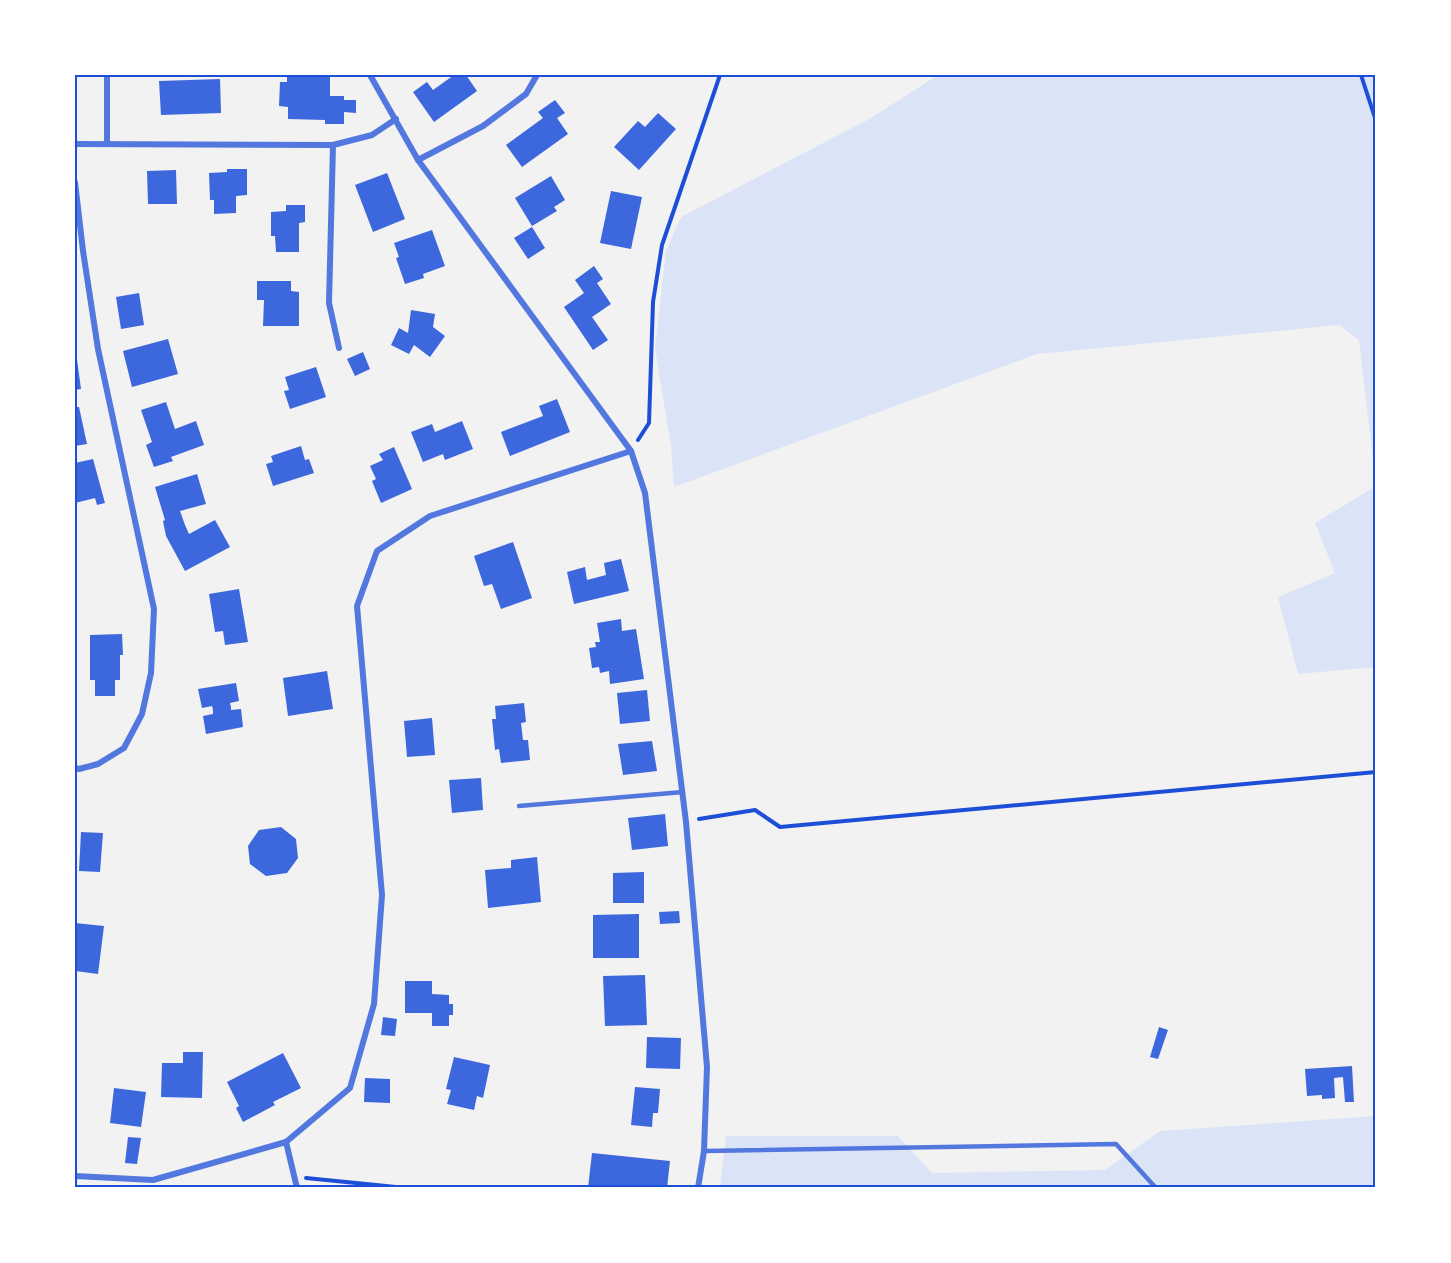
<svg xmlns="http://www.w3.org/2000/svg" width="1451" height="1263" font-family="'Crimson Pro',serif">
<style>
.green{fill:#dbe4f7}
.building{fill:#3d67dc}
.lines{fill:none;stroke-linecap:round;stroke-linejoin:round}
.path{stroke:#1d4ed8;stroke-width:4}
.service{stroke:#5277de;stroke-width:4.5}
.minor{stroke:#5277de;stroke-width:6}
.neatline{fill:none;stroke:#1d4ed8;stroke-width:2}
</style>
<rect width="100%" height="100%" fill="#f2f2f2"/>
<g class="green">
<polygon points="938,75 1376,75 1376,667 1298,674 1278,597 1335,573 1315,523 1376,486 1359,340 1339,325 1037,354 674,487 671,446 655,348 666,251 681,217 871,118"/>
<polygon points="1376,1116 1376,1188 720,1188 726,1136 898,1136 932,1173 1105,1170 1160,1131"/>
</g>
<g class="building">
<polygon points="287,75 330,75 330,96 344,96 344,100 356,100 356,113 344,112 344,124 325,124 325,120 288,119 288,107 279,106 280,82 287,82"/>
<polygon points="454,75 466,75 477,91 434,122 413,92 427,82 433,90"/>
<polygon points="220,79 221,113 161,115 159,81"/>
<polygon points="555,100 565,113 557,118 568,134 522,167 506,145 543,118 538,112"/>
<polygon points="658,113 676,129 639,170 614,147 638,121 645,127"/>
<polygon points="227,169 247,169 247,195 236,196 236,213 214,214 214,200 210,200 209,173 227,172"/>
<polygon points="176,170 177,204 148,204 147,171"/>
<polygon points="387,173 405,219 373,232 355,185"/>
<polygon points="551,176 565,200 554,207 557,211 532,226 515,198"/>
<polygon points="611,191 642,197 631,249 600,243"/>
<polygon points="286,205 305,205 305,222 299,223 299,252 276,252 275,236 271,236 271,212 286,211"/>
<polygon points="532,227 545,248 528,259 514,238"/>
<polygon points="432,230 445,266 423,274 424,278 405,284 396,258 399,257 394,243"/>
<polygon points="594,266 603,279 597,283 611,304 592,317 608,340 593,350 564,307 584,293 575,280"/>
<polygon points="257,281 291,281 291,291 299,292 299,326 263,326 264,300 257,300"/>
<polygon points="139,293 144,325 121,329 116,297"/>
<polygon points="411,310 435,314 433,327 445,336 430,357 414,345 409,354 391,345 399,328 408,333"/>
<polygon points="168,339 178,374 132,387 123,351"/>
<polygon points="75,352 76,352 81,389 75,390"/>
<polygon points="363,352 370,369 355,376 347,359"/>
<polygon points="316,367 326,397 290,409 284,391 289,390 285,377"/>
<polygon points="557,399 570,432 510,456 501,432 543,416 539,406"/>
<polygon points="166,402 175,429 196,421 204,445 171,457 173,461 154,467 146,445 152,442 141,410"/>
<polygon points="75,407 79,407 87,444 75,446"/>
<polygon points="462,421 473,449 445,460 443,454 423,462 411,432 432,424 435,432"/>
<polygon points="301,446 305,460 309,459 314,473 273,486 266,464 273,462 271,456"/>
<polygon points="394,447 412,489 381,503 372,481 376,479 370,466 383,460 379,454"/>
<polygon points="93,459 105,503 97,505 95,498 75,503 75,463"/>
<polygon points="197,474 206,504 180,511 185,525 189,534 215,520 230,547 185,571 166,536 163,521 165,520 155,487"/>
<polygon points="513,542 532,598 501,609 492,584 484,586 474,556"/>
<polygon points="621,559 629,591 574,604 567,572 585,567 587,580 606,575 604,563"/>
<polygon points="239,589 248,642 225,645 223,631 215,632 209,594"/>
<polygon points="621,619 622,631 636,629 644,679 610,684 609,671 600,673 599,667 592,668 589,648 596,647 595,642 600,642 597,623"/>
<polygon points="122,634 123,655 120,655 120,680 115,680 115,696 95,696 95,680 90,680 90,635"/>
<polygon points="327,671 333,709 288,716 283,678"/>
<polygon points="236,683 239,701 230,703 231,707 231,710 241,709 243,727 206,734 203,716 213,714 213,710 212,706 202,708 198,689"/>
<polygon points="647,690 650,721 620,724 617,693"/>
<polygon points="524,703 526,722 521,723 523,740 528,740 530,760 501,763 499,749 495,750 492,719 496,719 495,706"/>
<polygon points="432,718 435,755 407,757 404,721"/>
<polygon points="652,741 657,771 623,775 618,744"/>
<polygon points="481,778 483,810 452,813 449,780"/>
<polygon points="665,814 668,846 632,850 628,818"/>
<polygon points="281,827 296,839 298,858 287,873 266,876 250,864 248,846 259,830"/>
<polygon points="81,832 103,833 100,872 79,871"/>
<polygon points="537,857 541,902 488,908 485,870 511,868 511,860"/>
<polygon points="644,872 644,903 613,903 613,873"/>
<polygon points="679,911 680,923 660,924 659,912"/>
<polygon points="639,914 639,958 593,958 593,915"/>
<polygon points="75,923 104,926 98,974 75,971"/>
<polygon points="645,975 647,1025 605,1026 603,976"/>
<polygon points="405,981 432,981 432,994 449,995 449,1004 453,1004 453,1015 449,1015 449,1026 432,1026 432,1013 405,1013"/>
<polygon points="383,1017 397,1019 395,1036 381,1035"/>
<polygon points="1159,1027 1168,1030 1158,1059 1150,1057"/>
<polygon points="647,1037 681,1038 680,1069 646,1068"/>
<polygon points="183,1052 203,1052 202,1098 161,1097 162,1063 183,1063"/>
<polygon points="283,1053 301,1088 273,1102 275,1105 243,1122 236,1108 239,1106 227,1082"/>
<polygon points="454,1057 490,1065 483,1098 477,1096 474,1110 447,1104 451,1090 446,1089"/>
<polygon points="1352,1066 1354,1102 1345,1102 1343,1077 1334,1078 1335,1098 1322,1099 1322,1095 1307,1096 1305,1069"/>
<polygon points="365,1078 390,1079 390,1103 364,1102"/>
<polygon points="635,1087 660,1089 658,1113 653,1113 652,1127 631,1125"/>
<polygon points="114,1088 146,1092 141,1127 110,1123"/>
<polygon points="128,1137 141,1138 137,1164 125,1163"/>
<polygon points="592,1153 670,1161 667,1188 588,1188"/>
</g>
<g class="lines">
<g class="path">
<polyline points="1361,75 1376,121"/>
<polyline points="638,440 649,423 653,302 662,245 720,75"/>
<polyline points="699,819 755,810 780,827 1376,772"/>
<polyline points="306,1178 406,1188"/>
</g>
<g class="service">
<polyline points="519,806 683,792"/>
<polyline points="704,1151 1116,1144 1156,1188"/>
</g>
<g class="minor">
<polyline points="107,75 107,144"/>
<polyline points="370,75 418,160 631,451 645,493 686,822 707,1067 704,1151 698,1188"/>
<polyline points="75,144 333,145 372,135 396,119"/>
<polyline points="333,145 329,303 339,348"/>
<polyline points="418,160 483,126 526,94 537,75"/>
<polyline points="75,182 83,251 98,349 154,609 151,673 142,714 124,748 98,764 79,769 75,768"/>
<polyline points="286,1142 297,1188"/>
<polyline points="75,1176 153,1180 286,1142 350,1088 374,1004 382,895 357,606 377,551 430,516 631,451"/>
</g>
</g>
<rect width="1451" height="1263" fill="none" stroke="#ffffff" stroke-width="153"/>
<rect x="76" y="76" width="1298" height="1110" class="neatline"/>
</svg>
